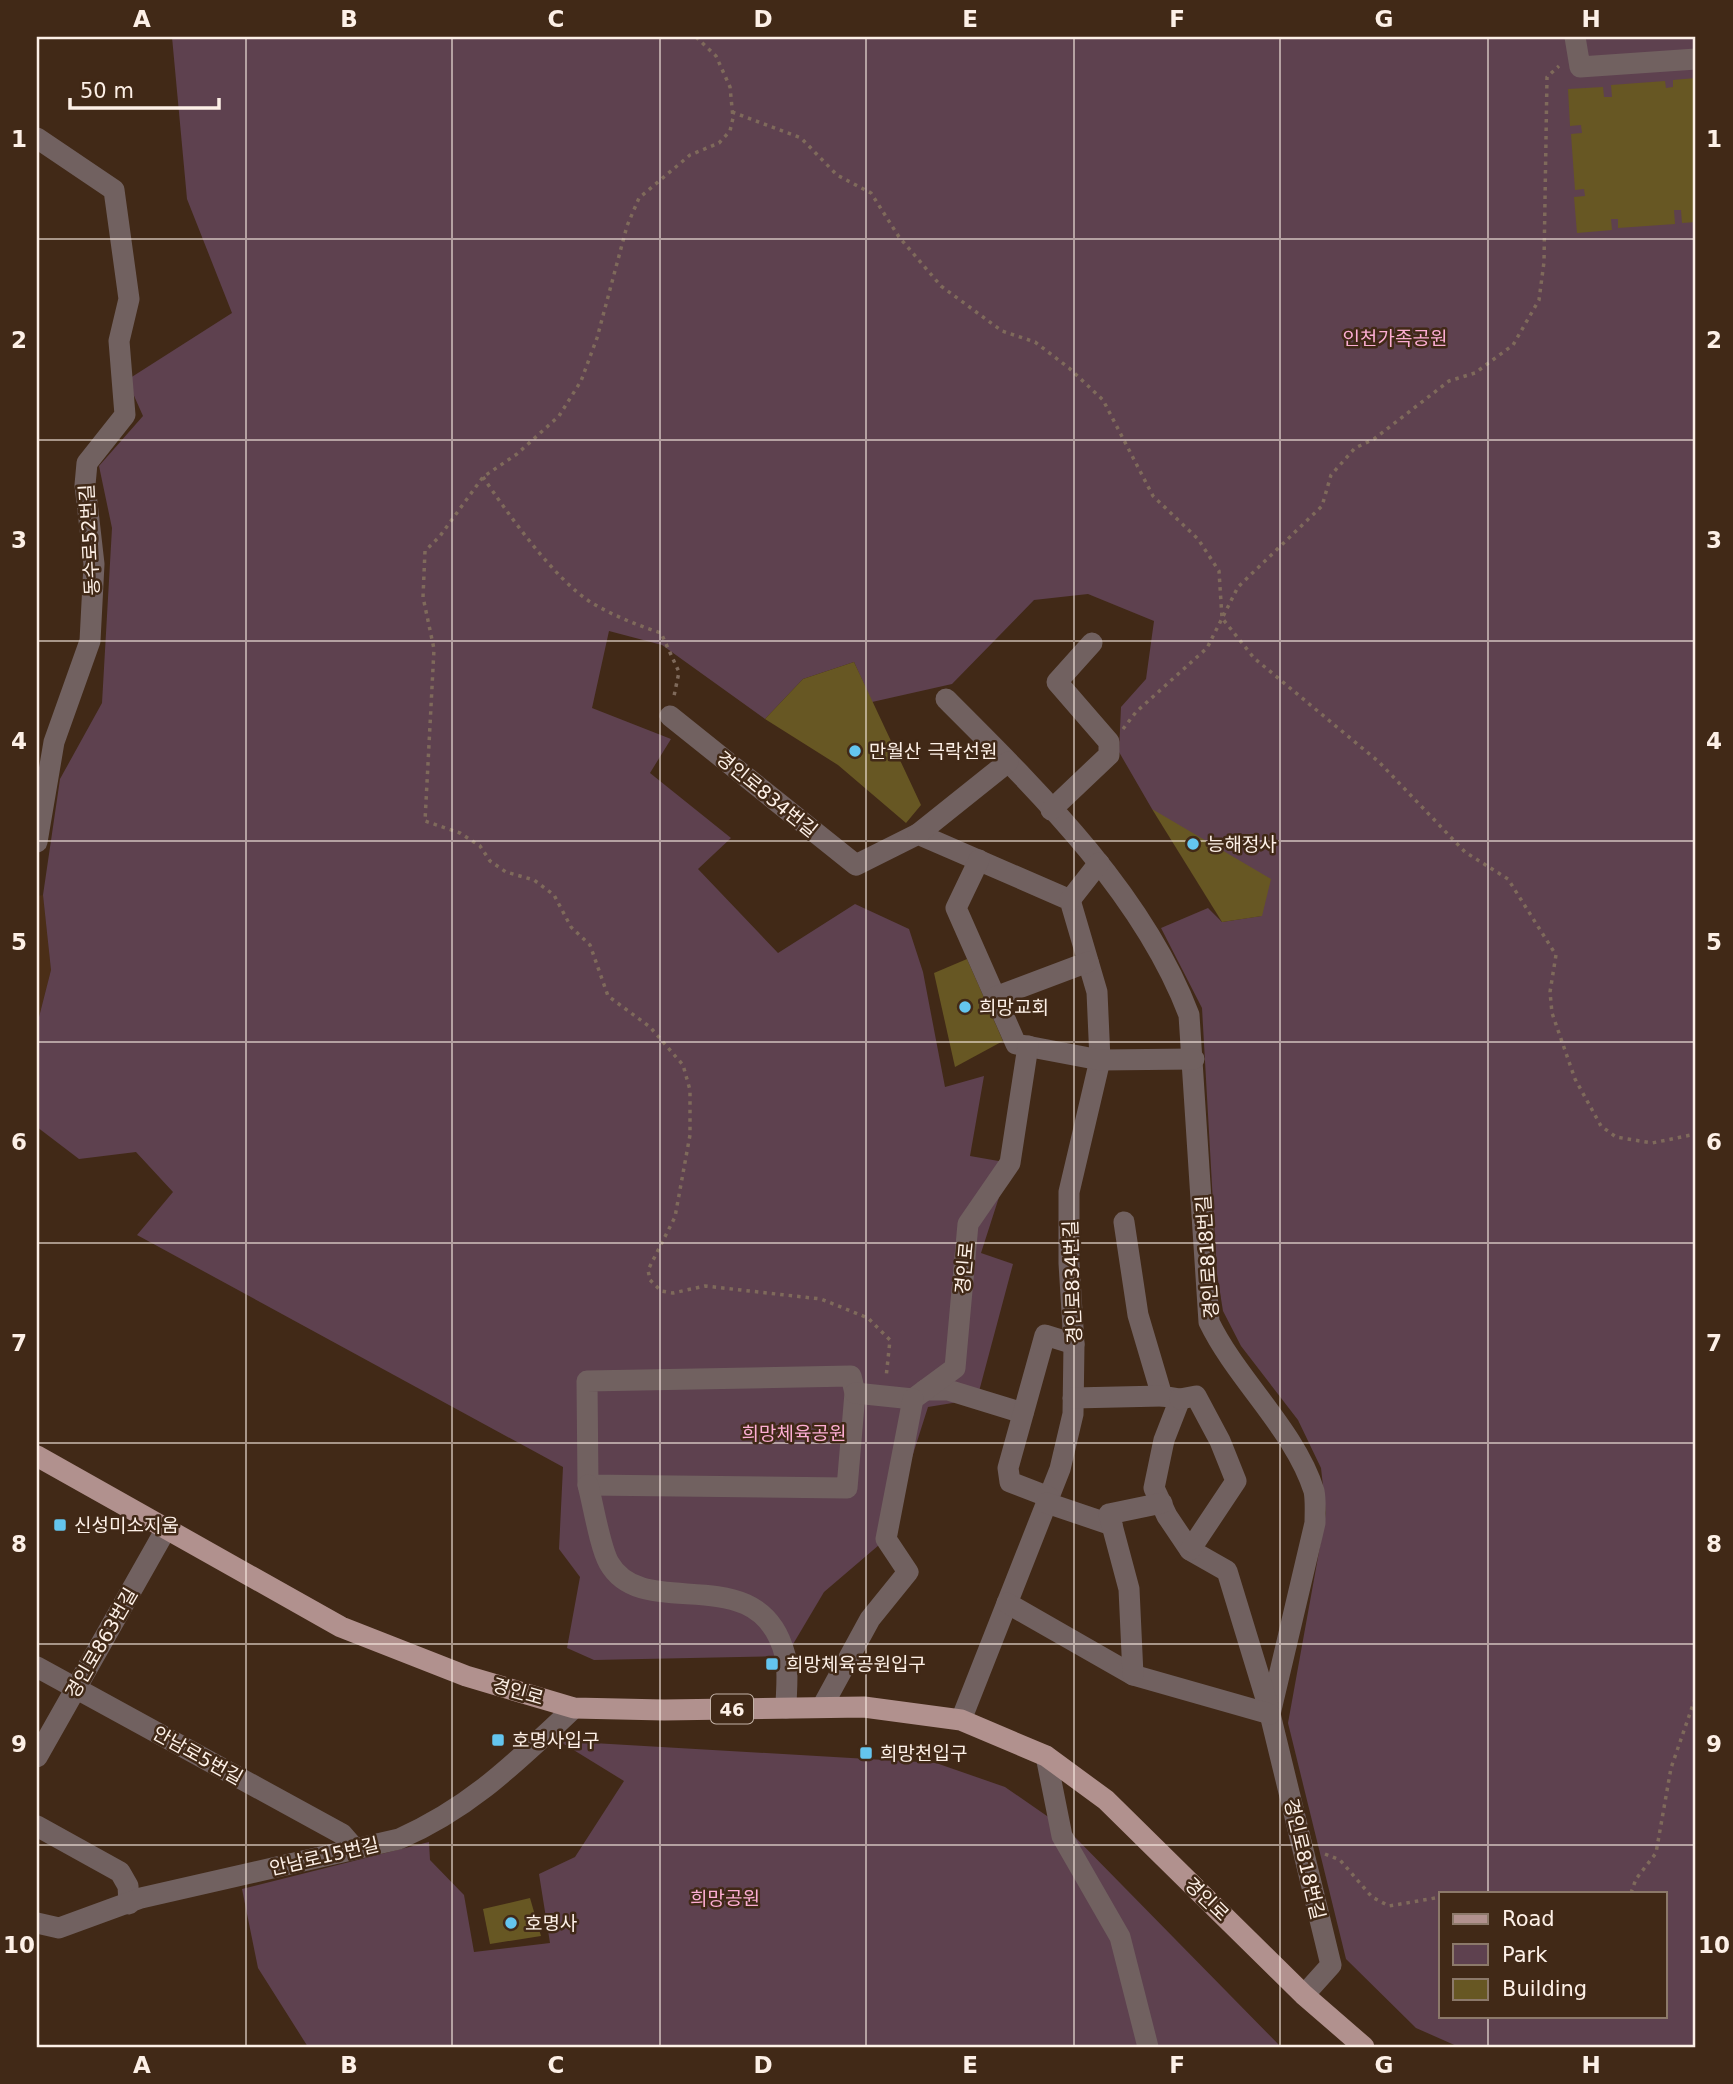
<svg xmlns="http://www.w3.org/2000/svg" width="1733" height="2084" font-family="'DejaVu Sans','Noto Sans KR',sans-serif">
<style>
.built{fill:#4b2e17}
.green{fill:#5e414f;fill-rule:evenodd}
.building{fill:#675723}
.lines{fill:none;stroke-linecap:round;stroke-linejoin:round}
.path{stroke:#7f6a5b;stroke-width:3.5;stroke-dasharray:3.5 5;stroke-linecap:butt}
.minor{stroke:#716160;stroke-width:21}
.major{stroke:#b1918e;stroke-width:21}
.grid{fill:none;stroke:#fdf0e7;stroke-width:2;stroke-opacity:0.55}
.poi-dot{fill:#64c5ee;stroke:#412917;stroke-width:2.5}
.labels{text-anchor:middle;dominant-baseline:central;stroke-width:5;stroke-linejoin:round;paint-order:stroke}
.shield{fill:#412917;stroke:#c5b4a9;stroke-width:2}
.shield-label{font-size:18px;font-weight:bold;fill:#fdf0e7}
.park-label{font-size:19px;fill:#fcadd2;stroke:#412917}
.street-label{font-size:19px;fill:#fdf0e7;stroke:#412917}
.poi-label{font-size:19px;fill:#fdf0e7;stroke:#412917;text-anchor:start}
.neatline{fill:none;stroke:#fdf0e7;stroke-width:2.5}
.grid-label{font-size:23px;text-anchor:middle;font-weight:bold;fill:#fdf0e7}
</style>
<rect width="100%" height="100%" fill="#412917"/>
<polygon class="built" points="43,895 51,970 37,1025 37,896"/>
<g class="green">
<path d="M 172,37 L 1696,37 L 1696,2047 L 1459,2047 L 1416,2028 L 1346,1959 L 1288,1723 L 1326,1513 L 1321,1468 L 1298,1420 L 1241,1346 L 1223,1311 L 1217,1274 L 1202,1008 L 1161,928 L 1208,908 L 1222,922 L 1261,916 L 1152,809 L 1119,752 L 1121,707 L 1146,679 L 1154,621 L 1088,594 L 1034,600 L 952,684 L 872,702 L 854,662 L 803,679 L 765,719 L 662,645 L 609,631 L 592,708 L 671,739 L 650,773 L 731,838 L 698,869 L 778,953 L 855,904 L 909,929 L 923,972 L 945,1087 L 984,1076 L 970,1156 L 1010,1163 L 981,1253 L 1013,1264 L 977,1399 L 928,1407 L 886,1539 L 824,1592 L 786,1656 L 594,1660 L 567,1648 L 580,1577 L 559,1549 L 563,1467 L 137,1235 L 173,1192 L 136,1152 L 79,1159 L 37,1127 L 37,1025 L 51,970 L 43,895 L 60,779 L 102,703 L 112,528 L 99,466 L 143,416 L 127,380 L 232,313 L 187,199 ZM 1441,1893 L 1665,1893 L 1665,2016 L 1441,2016 Z"/>
<polygon points="559,1741 936,1763 1005,1787 1070,1832 1281,2047 308,2047 258,1968 242,1889 429,1842 430,1860 464,1895 474,1952 550,1943 539,1874 575,1857 624,1781"/>
</g>
<g class="building">
<polygon points="1696,78 1696,222 1682,223 1681,210 1674,210 1675,224 1618,228 1618,219 1611,219 1612,230 1577,233 1574,197 1585,196 1584,189 1575,190 1571,134 1582,133 1581,125 1570,126 1568,89 1603,87 1604,97 1612,97 1611,85 1665,81 1666,88 1673,87 1673,80"/>
<polygon points="854,662 921,805 906,823 838,765 765,719 803,679"/>
<polygon points="1152,809 1271,879 1262,916 1222,922"/>
<polygon points="967,959 1003,1041 955,1067 934,973"/>
<polygon points="530,1898 541,1936 490,1944 483,1909"/>
</g>
<g class="lines">
<g class="path">
<polyline points="696,37 716,56 730,87 733,118 730,131 719,143 690,155 639,198 627,226 597,338 581,381 559,416 517,454 483,477 440,536 425,551 423,597 434,649 425,821 460,833 480,846 490,861 506,872 534,880 554,895 571,927 590,945 608,996 650,1027 683,1065 690,1090 690,1135 675,1217 648,1270 650,1280 661,1291 673,1293 705,1286 821,1299 868,1318 890,1340 886,1378"/>
<polyline points="732,112 801,138 837,175 871,193 899,237 941,286 1002,331 1035,342 1069,368 1103,400 1153,496 1198,539 1219,571 1222,618 1254,658 1379,762 1465,852 1508,879 1556,955 1550,992 1552,1013 1575,1079 1601,1126 1616,1137 1652,1143 1696,1134"/>
<path d="M 483,477 C 508,514 555,580 592,603 C 614,616 637,625 661,633 L 679,672 L 674,696"/>
<polyline points="1123,729 1136,712 1207,648 1238,587 1322,506 1331,475 1355,448 1374,439 1449,381 1475,373 1513,345 1539,300 1544,262 1547,77 1559,66"/>
<polyline points="1325,1854 1340,1860 1372,1897 1389,1906 1441,1897"/>
<polyline points="1631,1893 1636,1879 1656,1853 1671,1768 1696,1696"/>
</g>
<g class="minor">
<polyline points="1575,37 1580,67 1696,59"/>
<polyline points="37,138 114,190 129,299 119,341 125,415 87,463 85,485 94,564 90,641 54,742 37,842"/>
<path d="M 946,699 C 1037,790 1143,893 1189,1015 L 1209,1322 C 1237,1380 1295,1430 1314,1491 C 1316,1501 1315,1513 1315,1523 L 1270,1714 L 1331,1965 L 1304,1995"/>
<polyline points="670,716 856,865 918,834 1070,900 1097,992 1100,1060 1069,1192 1069,1263 1074,1344 1073,1414 1060,1469 961,1720"/>
<polyline points="1051,810 1109,755 1109,742 1057,682 1092,643"/>
<polyline points="918,834 1008,762"/>
<polyline points="979,860 956,908 1016,1044 1100,1060 1194,1059"/>
<polyline points="1070,900 1099,863"/>
<polyline points="995,997 1088,962"/>
<polyline points="1124,1222 1138,1315 1162,1396 1180,1399 1164,1440 1154,1488 1167,1516 1190,1550 1227,1571 1270,1712"/>
<polygon points="851,1376 855,1393 847,1488 588,1485 587,1381"/>
<polyline points="925,1390 948,1390 1023,1413"/>
<polyline points="855,1393 913,1399 955,1368 968,1224 1010,1163 1028,1046"/>
<polyline points="1073,1398 1162,1396"/>
<polyline points="1180,1399 1196,1396 1220,1441 1236,1481 1190,1550"/>
<path d="M 588,1485 C 593,1504 600,1547 609,1563 C 644,1625 759,1555 785,1655 C 789,1670 786,1692 786,1708"/>
<polyline points="1049,1497 1010,1482 1008,1468 1045,1335 1074,1344"/>
<polyline points="1047,1503 1112,1525"/>
<polyline points="1007,1603 1133,1675 1270,1714"/>
<polyline points="37,1667 342,1834 355,1849"/>
<polyline points="1133,1675 1129,1589 1109,1514 1162,1503"/>
<polyline points="822,1707 870,1619 908,1572 886,1539 913,1399"/>
<polyline points="1046,1756 1062,1836 1120,1937 1148,2047"/>
<polyline points="37,1757 166,1529"/>
<polyline points="37,1826 120,1872 128,1886 129,1904"/>
<path d="M 37,1923 L 59,1928 L 141,1898 L 399,1839 C 472,1807 517,1761 574,1708"/>
</g>
<polyline class="major" points="37,1456 341,1627 466,1676 574,1708 664,1710 864,1707 961,1720 1046,1756 1106,1800 1304,1995 1364,2047"/>
</g>
<path class="grid" d="M 246,37 L 246,2047M 452,37 L 452,2047M 660,37 L 660,2047M 866,37 L 866,2047M 1074,37 L 1074,2047M 1280,37 L 1280,2047M 1488,37 L 1488,1893M 37,239 L 1696,239M 37,440 L 1696,440M 37,641 L 1696,641M 37,841 L 1696,841M 37,1042 L 1696,1042M 37,1243 L 1696,1243M 37,1443 L 1696,1443M 37,1644 L 1696,1644M 37,1845 L 1696,1845M 1488,2016 L 1488,2047"/>
<g class="poi-dot">
<circle cx="855" cy="751" r="7"/>
<circle cx="1193" cy="844" r="7"/>
<circle cx="965" cy="1007" r="7"/>
<rect x="53" y="1518" width="14" height="14" rx="3.5"/>
<rect x="765" y="1657" width="14" height="14" rx="3.5"/>
<rect x="491" y="1733" width="14" height="14" rx="3.5"/>
<rect x="859" y="1746" width="14" height="14" rx="3.5"/>
<circle cx="511" cy="1923" r="7"/>
</g>
<g class="labels">
<rect class="shield" x="711" y="1694.5" width="42" height="29" rx="5"/>
<g class="shield-label">
<text x="732" y="1709">46</text>
</g>
<g class="park-label">
<text x="1395" y="338">인천가족공원</text>
<text x="794" y="1433">희망체육공원</text>
<text x="725" y="1898">희망공원</text>
</g>
<g class="street-label">
<text transform="translate(89 540) rotate(-93)">동수로52번길</text>
<text transform="translate(767 794) rotate(39)">경인로834번길</text>
<text transform="translate(1207 1257) rotate(-94)">경인로818번길</text>
<text transform="translate(964 1268) rotate(-85)">경인로</text>
<text transform="translate(1072 1282) rotate(-92)">경인로834번길</text>
<text transform="translate(101 1643) rotate(-60)">경인로863번길</text>
<text transform="translate(518 1691) rotate(16)">경인로</text>
<text transform="translate(198 1755) rotate(29)">안남로5번길</text>
<text transform="translate(324 1856) rotate(-13)">안남로15번길</text>
<text transform="translate(1305 1859) rotate(77)">경인로818번길</text>
<text transform="translate(1207 1899) rotate(44)">경인로</text>
</g>
<g class="poi-label">
<text x="869" y="751">만월산 극락선원</text>
<text x="1207" y="844">능해정사</text>
<text x="979" y="1007">희망교회</text>
<text x="74" y="1525">신성미소지움</text>
<text x="786" y="1664">희망체육공원입구</text>
<text x="512" y="1740">호명사입구</text>
<text x="880" y="1753">희망천입구</text>
<text x="525" y="1923">호명사</text>
</g>
</g>
<rect width="1733" height="2084" fill="none" stroke="#412917" stroke-width="77"/>
<rect x="1439" y="1892" width="228" height="126" fill="#412917" stroke="#8c796a" stroke-width="2"/>
<rect x="1453" y="1914" width="35" height="10" fill="#b1918e" stroke="#8c796a" stroke-width="2"/>
<text x="1502" y="1926" font-size="21" fill="#fdf0e7">Road</text>
<rect x="1453" y="1944" width="35" height="21" fill="#5e414f" stroke="#8c796a" stroke-width="2"/>
<text x="1502" y="1962" font-size="21" fill="#fdf0e7">Park</text>
<rect x="1453" y="1979" width="35" height="21" fill="#675723" stroke="#8c796a" stroke-width="2"/>
<text x="1502" y="1996" font-size="21" fill="#fdf0e7">Building</text>
<path d="M70 98v10h149v-10" fill="none" stroke="#fdf0e7" stroke-width="3.5"/>
<text x="80" y="98" font-size="21" fill="#fdf0e7" stroke="#412917" stroke-width="5" paint-order="stroke">50 m</text>
<rect x="38" y="38" width="1656" height="2008" class="neatline"/>
<g class="grid-label">
<text x="142" y="27">A</text>
<text x="349" y="27">B</text>
<text x="556" y="27">C</text>
<text x="763" y="27">D</text>
<text x="970" y="27">E</text>
<text x="1177" y="27">F</text>
<text x="1384" y="27">G</text>
<text x="1591" y="27">H</text>
<text x="19" y="147">1</text>
<text x="1714" y="147">1</text>
<text x="19" y="348">2</text>
<text x="1714" y="348">2</text>
<text x="19" y="548">3</text>
<text x="1714" y="548">3</text>
<text x="19" y="749">4</text>
<text x="1714" y="749">4</text>
<text x="19" y="950">5</text>
<text x="1714" y="950">5</text>
<text x="19" y="1150">6</text>
<text x="1714" y="1150">6</text>
<text x="19" y="1351">7</text>
<text x="1714" y="1351">7</text>
<text x="19" y="1552">8</text>
<text x="1714" y="1552">8</text>
<text x="19" y="1752">9</text>
<text x="1714" y="1752">9</text>
<text x="19" y="1953">10</text>
<text x="1714" y="1953">10</text>
<text x="142" y="2073">A</text>
<text x="349" y="2073">B</text>
<text x="556" y="2073">C</text>
<text x="763" y="2073">D</text>
<text x="970" y="2073">E</text>
<text x="1177" y="2073">F</text>
<text x="1384" y="2073">G</text>
<text x="1591" y="2073">H</text>
</g>
</svg>
